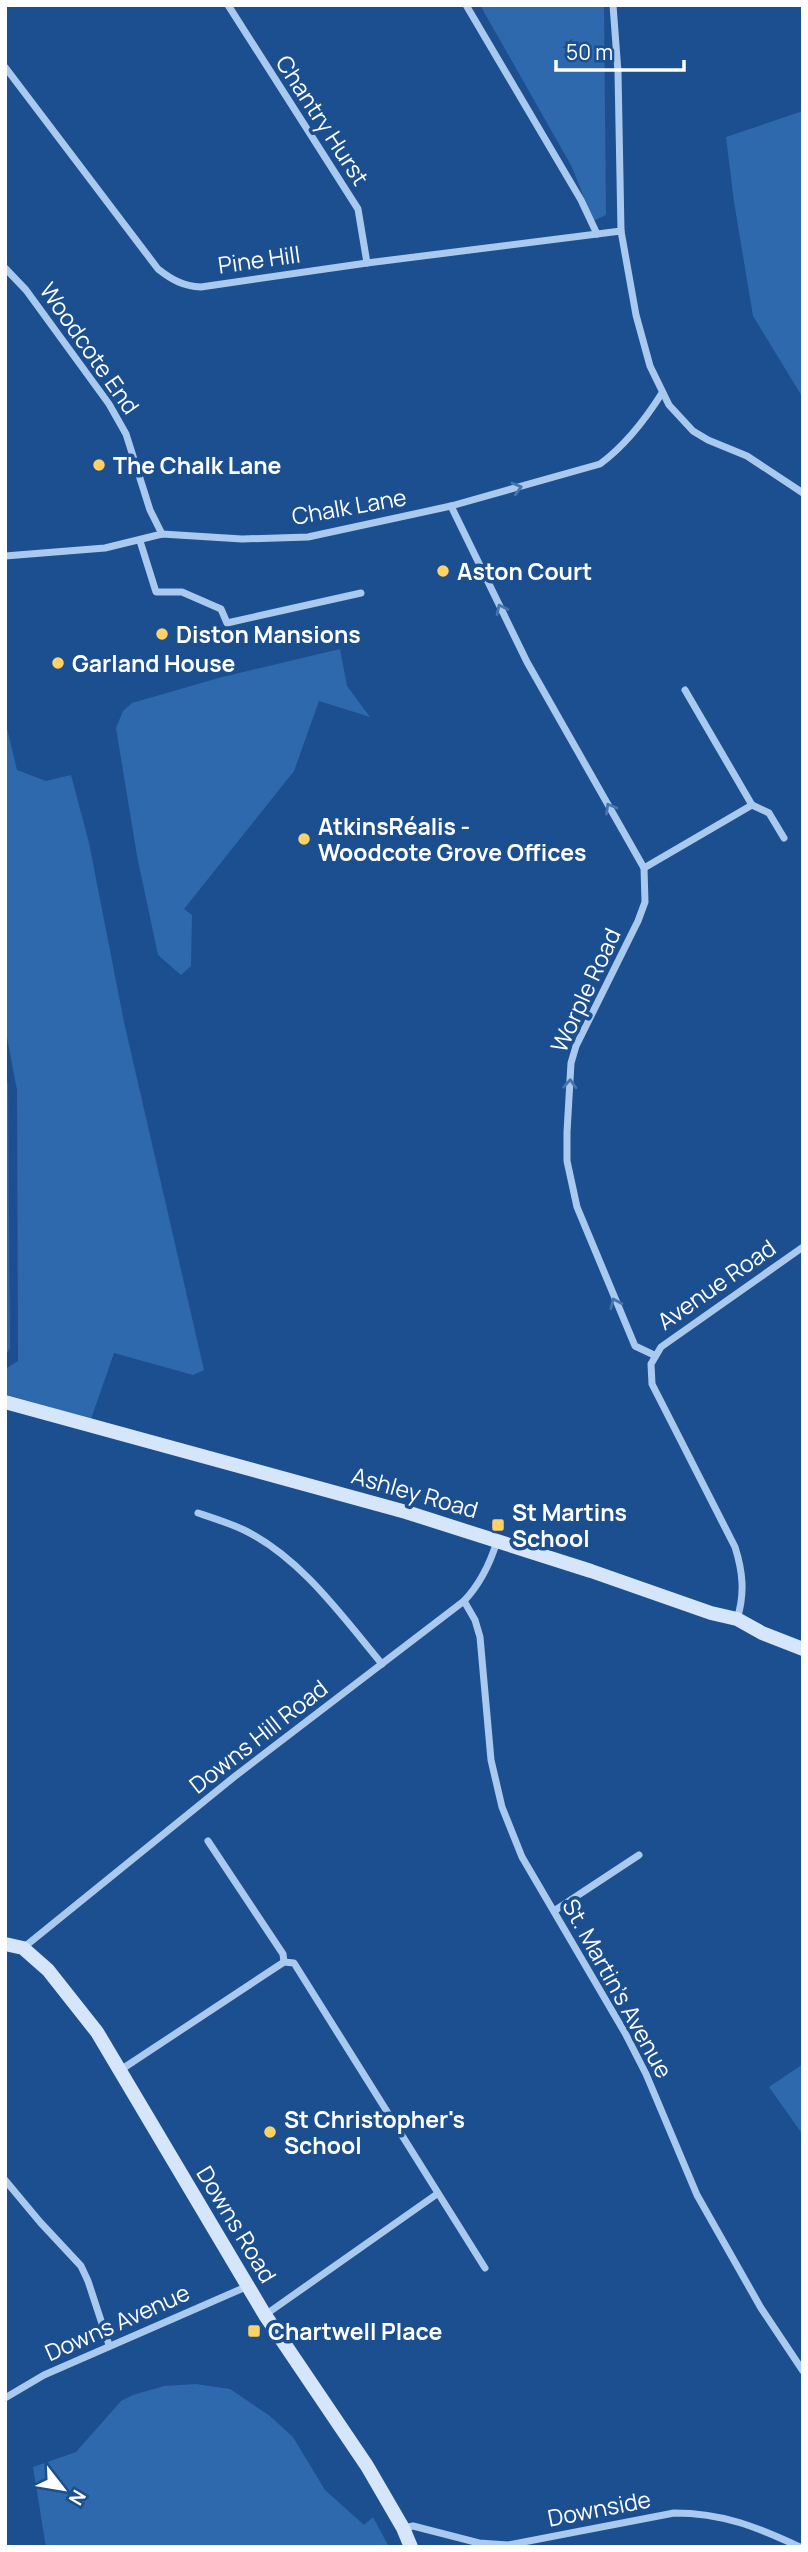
<svg xmlns="http://www.w3.org/2000/svg" width="808" height="2552" font-family="Manrope,sans-serif">
<style>
.green{fill:#2e69ad}
.lines{fill:none;stroke-linecap:round;stroke-linejoin:round}
.minor{stroke:#a9c9ee;stroke-width:7}
.secondary{stroke:#d6e6fa;stroke-width:14}
.oneway{stroke:#4674ac}
.poi-dot{fill:#ffd166;stroke:#1b4f8f;stroke-width:2.5}
.labels{text-anchor:middle;dominant-baseline:central;stroke-width:7;stroke-linejoin:round;paint-order:stroke}
.street-label{font-size:23px;fill:#fff;stroke:#1b4f8f}
.poi-label{font-size:23px;font-weight:bold;fill:#fff;stroke:#1b4f8f;text-anchor:start}
</style>
<rect width="100%" height="100%" fill="#1b4f8f"/>
<g class="green">
<polygon points="480,5 604,5 606,215 593,221 572,167"/>
<polygon points="803,111 803,398 753,316 734,202 726,137"/>
<polygon points="340,649 347,686 370,717 319,701 294,771 184,909 192,915 191,966 181,975 158,955 137,856 116,728 123,711 132,703 222,677"/>
<polygon points="5,720 17,770 46,781 71,775 89,843 124,1022 204,1370 193,1375 114,1353 91,1419 5,1394 5,1369 18,1361 17,1090 5,1027"/>
<polygon points="5,1069 8,1085 10,1348 5,1356"/>
<polygon points="803,2064 803,2135 769,2087"/>
<polygon points="196,2384 230,2389 270,2416 293,2437 325,2490 364,2525 373,2517 389,2547 46,2547 33,2467 76,2452 121,2401 133,2395 164,2386"/>
</g>
<g class="lines">
<g class="minor">
<polyline points="228,5 358,209 367,263"/>
<polyline points="466,5 581,200 597,234"/>
<polyline points="613,5 618,72 621,231 636,315 650,366 669,405 693,431 708,440 747,456 803,493"/>
<path d="M 5,67 L 158,269 C 172,280 183,286 201,287 L 367,263 L 621,231"/>
<polyline points="5,268 26,290 109,404 126,434 150,510 162,534"/>
<polyline points="451,506 527,662 644,868 645,902 638,921 576,1046 571,1063 567,1132 567,1161 577,1207 635,1346 654,1355"/>
<polyline points="140,541 156,592 182,592 221,609 227,623 361,593"/>
<path d="M 5,556 L 105,548 L 162,534 L 242,539 L 308,537 L 451,506 L 600,464 C 626,445 645,420 662,393"/>
<polyline points="685,690 752,805 769,813 784,838"/>
<polyline points="644,868 752,805"/>
<path d="M 198,1513 C 213,1518 229,1523 244,1530 C 301,1558 342,1616 382,1664"/>
<polyline points="464,1601 475,1620 480,1637 491,1760 502,1807 522,1857 625,2033 646,2074 697,2195 761,2308 803,2371"/>
<path d="M 737,1619 C 745,1594 743,1572 735,1547 L 652,1384 L 651,1364 L 661,1347 L 803,1247"/>
<polyline points="208,1841 283,1954 284,1962"/>
<polyline points="554,1911 639,1855"/>
<path d="M 23,1948 L 234,1777 L 464,1601 C 481,1583 490,1564 497,1541"/>
<polyline points="119,2071 284,1962 294,1963 485,2268"/>
<polyline points="5,2180 40,2222 81,2266 88,2281 109,2345"/>
<polyline points="265,2315 437,2194"/>
<polyline points="5,2398 44,2375 248,2286"/>
<path d="M 404,2528 L 413,2526 L 479,2543 L 508,2545 L 674,2513 C 723,2513 757,2527 800,2547"/>
</g>
<g class="secondary">
<polyline points="5,1402 406,1512 591,1571 711,1613 737,1619 762,1633 803,1649"/>
<polyline points="5,1944 23,1948 48,1970 97,2032 265,2315 367,2466 403,2528 411,2547"/>
</g>
</g>
<defs><path id="oneway-chevron" d="M-2-3.5L2.5 0L-2 3.5" fill="none" stroke-width="1.6" stroke-linecap="round" stroke-linejoin="round" transform="scale(1.75)"/></defs>
<g class="oneway">
<use href="#oneway-chevron" transform="translate(517 488) rotate(-15)"/>
<use href="#oneway-chevron" transform="translate(501 609) rotate(-116)"/>
<use href="#oneway-chevron" transform="translate(610 808) rotate(-120)"/>
<use href="#oneway-chevron" transform="translate(570 1084) rotate(-87)"/>
<use href="#oneway-chevron" transform="translate(615 1303) rotate(-114)"/>
</g>
<g class="poi-dot">
<circle cx="99" cy="465" r="7"/>
<circle cx="443" cy="571" r="7"/>
<circle cx="162" cy="634" r="7"/>
<circle cx="58" cy="663" r="7"/>
<circle cx="304" cy="839" r="7"/>
<rect x="491" y="1518" width="14" height="14" rx="3.5"/>
<circle cx="270" cy="2132" r="7"/>
<rect x="247" y="2324" width="14" height="14" rx="3.5"/>
</g>
<g class="labels">
<g class="street-label">
<text transform="translate(323 120) rotate(57)">Chantry Hurst</text>
<text transform="translate(259 259) rotate(-8)">Pine Hill</text>
<text transform="translate(90 348) rotate(55)">Woodcote End</text>
<text transform="translate(349 506) rotate(-10)">Chalk Lane</text>
<text transform="translate(585 990) rotate(-65)">Worple Road</text>
<text transform="translate(716 1284) rotate(-35)">Avenue Road</text>
<text transform="translate(415 1492) rotate(16)">Ashley Road</text>
<text transform="translate(258 1736) rotate(-38)">Downs Hill Road</text>
<text transform="translate(618 1988) rotate(61)">St. Martin's Avenue</text>
<text transform="translate(237 2224) rotate(59)">Downs Road</text>
<text transform="translate(117 2322) rotate(-24)">Downs Avenue</text>
<text transform="translate(599 2508) rotate(-11)">Downside</text>
</g>
<g class="poi-label">
<text x="113" y="465">The Chalk Lane</text>
<text x="457" y="571">Aston Court</text>
<text x="176" y="634">Diston Mansions</text>
<text x="72" y="663">Garland House</text>
<text x="318" y="826">AtkinsRéalis -<tspan x="318" dy="26">Woodcote Grove Offices</tspan></text>
<text x="512" y="1512">St Martins<tspan x="512" dy="26">School</tspan></text>
<text x="284" y="2119">St Christopher's<tspan x="284" dy="26">School</tspan></text>
<text x="268" y="2331">Chartwell Place</text>
</g>
</g>
<rect width="808" height="2552" fill="none" stroke="#ffffff" stroke-width="14"/>
<g transform="translate(63 2489) rotate(121)" stroke="#1b4f8f" stroke-width="5" paint-order="stroke">
<path d="M0-5L12 26L0 18L-12 26Z" fill="#ffffff"/>
<text y="-10" font-size="19" font-weight="bold" text-anchor="middle" fill="#ffffff">N</text>
</g>
<path d="M556 60v10h128v-10" fill="none" stroke="#ffffff" stroke-width="3.5"/>
<text x="566" y="60" font-size="21" fill="#ffffff" stroke="#1b4f8f" stroke-width="5" paint-order="stroke">50 m</text>
</svg>
